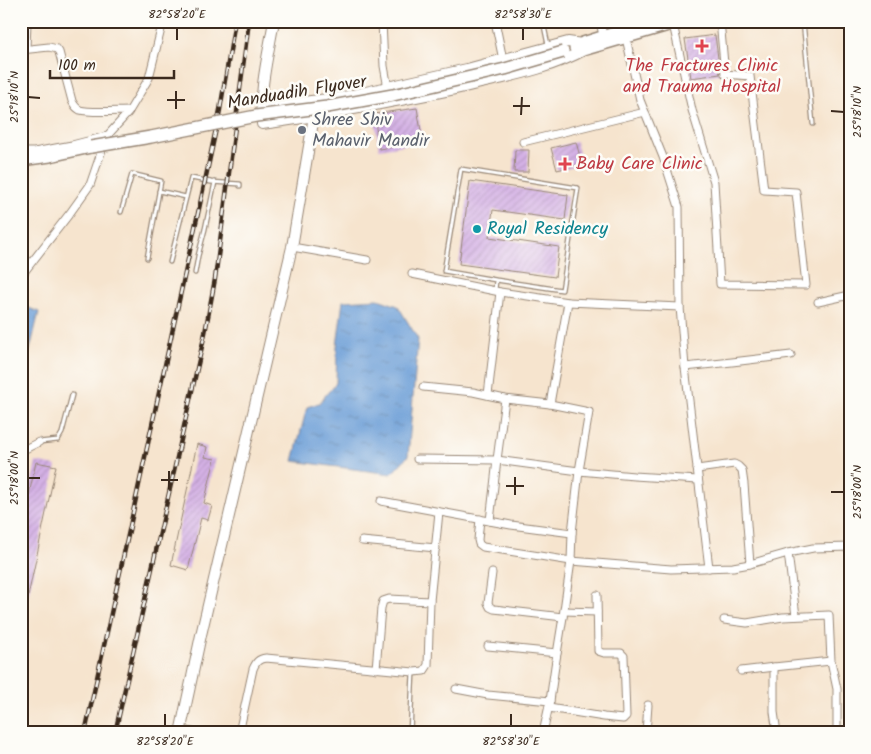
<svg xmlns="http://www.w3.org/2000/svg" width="871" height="754" font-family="Kalam,sans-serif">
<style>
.water{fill:url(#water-ripples);stroke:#54647a}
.building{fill:url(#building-hatch)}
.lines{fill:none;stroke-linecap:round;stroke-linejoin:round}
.lane-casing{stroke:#988776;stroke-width:5.5}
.street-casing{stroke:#988776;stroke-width:9}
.secondary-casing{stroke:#988776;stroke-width:12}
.primary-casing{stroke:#988776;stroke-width:14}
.lane{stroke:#fff;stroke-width:3}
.street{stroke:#fff;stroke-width:7}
.secondary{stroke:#fff;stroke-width:10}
.primary{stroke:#fff;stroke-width:11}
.rail-casing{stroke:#3b2a1e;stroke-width:4.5}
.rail{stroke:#fdfcf7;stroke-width:2.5;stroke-dasharray:8;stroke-linecap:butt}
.primary-bridge-casing{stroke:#988776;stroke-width:14;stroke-linecap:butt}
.primary-bridge{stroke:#fff;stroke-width:11}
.ticks{fill:none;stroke:#3b2a1e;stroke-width:2}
.health-dot{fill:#e0444e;stroke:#fdfcf7;stroke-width:2}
.worship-dot{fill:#6b7280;stroke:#fdfcf7;stroke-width:2}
.culture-dot{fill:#0f9aa8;stroke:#fdfcf7;stroke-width:2}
.labels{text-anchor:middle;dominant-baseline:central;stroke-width:5;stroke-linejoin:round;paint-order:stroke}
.health-label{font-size:18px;fill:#be3a42;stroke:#fdfcf7}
.street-label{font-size:18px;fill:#3b2a1e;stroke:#fdfcf7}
.worship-label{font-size:18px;fill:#5b616d;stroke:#fdfcf7;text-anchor:start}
.culture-label{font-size:18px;fill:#0d838f;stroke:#fdfcf7;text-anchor:start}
.neatline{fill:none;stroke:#3b2a1e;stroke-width:2}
.ticks-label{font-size:12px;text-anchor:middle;fill:#3b2a1e}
</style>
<defs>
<pattern id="water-ripples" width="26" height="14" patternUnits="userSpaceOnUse" patternTransform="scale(1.25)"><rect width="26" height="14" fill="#6c9ed7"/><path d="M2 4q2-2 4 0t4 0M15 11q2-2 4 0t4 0" fill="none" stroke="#5a81ae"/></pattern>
<pattern id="building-hatch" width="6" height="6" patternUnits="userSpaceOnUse" patternTransform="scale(1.25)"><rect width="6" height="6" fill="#d4b1e5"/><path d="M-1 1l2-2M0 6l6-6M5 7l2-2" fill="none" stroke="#b798c4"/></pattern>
</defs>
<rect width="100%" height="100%" fill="#fdfcf7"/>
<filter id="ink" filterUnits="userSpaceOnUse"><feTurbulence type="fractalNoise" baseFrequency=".02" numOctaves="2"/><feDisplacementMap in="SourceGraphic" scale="10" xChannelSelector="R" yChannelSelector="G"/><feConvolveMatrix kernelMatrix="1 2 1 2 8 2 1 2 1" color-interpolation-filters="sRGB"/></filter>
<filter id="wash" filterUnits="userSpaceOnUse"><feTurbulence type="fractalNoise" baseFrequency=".0096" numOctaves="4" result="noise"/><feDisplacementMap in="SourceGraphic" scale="20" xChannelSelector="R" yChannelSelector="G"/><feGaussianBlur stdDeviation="1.12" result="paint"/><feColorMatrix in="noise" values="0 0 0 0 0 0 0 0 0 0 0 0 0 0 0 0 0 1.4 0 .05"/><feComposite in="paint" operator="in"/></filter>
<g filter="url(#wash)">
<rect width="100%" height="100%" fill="#f6e4ce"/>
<g class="water">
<polygon points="378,299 398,306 418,339 408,456 391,474 293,461 307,407 319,403 336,383 337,346 343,301"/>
<polygon points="21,305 39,312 21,387"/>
</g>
<g id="blocks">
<g class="building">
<polygon points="715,35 720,74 691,78 685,39"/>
<polygon points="417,108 423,142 379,149 374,114"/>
<polygon points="576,142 582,164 557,170 551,148"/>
<polygon points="515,150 529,150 528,172 514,172"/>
<polygon points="470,181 568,195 565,220 493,210 489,237 559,247 555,277 459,264"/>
<polygon points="197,444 207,447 205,457 215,459 204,503 212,506 208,520 201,518 188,570 171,565"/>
<polygon points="36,462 56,466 24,615 21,615 21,532"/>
</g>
</g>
</g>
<g filter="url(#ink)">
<use href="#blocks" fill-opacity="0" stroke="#988776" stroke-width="1"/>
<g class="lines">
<defs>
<g id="lane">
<polyline points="543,21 548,45"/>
<polyline points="803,21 813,124"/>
<polyline points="159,191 186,197"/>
<polyline points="121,212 132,174 161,181 147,258"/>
<polyline points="170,262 191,178 211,182 240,184 240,186"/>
<polyline points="195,273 198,256 205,229 215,182"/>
<polyline points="495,290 496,280 444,271 461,169 578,188 562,290 496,280"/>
<polyline points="39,442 58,440 62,433 72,395"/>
<polyline points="410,733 413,672"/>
</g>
<g id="street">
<polyline points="382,21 384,66 388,88"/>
<polyline points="495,21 503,60"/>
<polyline points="600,21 603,36"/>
<polyline points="673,24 692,110 714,182 720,284 806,285 796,192 764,190 750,76 725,74 720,21"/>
<polyline points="626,38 640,100 663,157 679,207 680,307 685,367 709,568"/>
<polyline points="26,49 27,21"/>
<path d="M 21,50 L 49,47 L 57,49 L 59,52 L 72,101 C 74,105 76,108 80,110 C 89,113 118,111 129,111"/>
<polyline points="523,142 645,112"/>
<polyline points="21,152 34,152 72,145 107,136 128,113 149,78 163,21"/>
<polyline points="292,247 367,260"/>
<polyline points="412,274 500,292 568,302 550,404"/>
<polyline points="21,276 70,213 90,185 104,144"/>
<polyline points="568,302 680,307"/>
<polyline points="818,302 850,295"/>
<polyline points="685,367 732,362 791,355"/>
<polyline points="423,387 473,392 505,399 550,404 589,412 579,471 572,533 571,561 563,617 555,666 550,701 543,733"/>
<polyline points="488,395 500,292"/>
<polyline points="21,453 23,450 39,442"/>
<polyline points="417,459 497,460 579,471 634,476 698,480"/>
<polyline points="697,469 734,464 738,466 742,470 744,484 750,564"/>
<polyline points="381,501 511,525 572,533"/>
<polyline points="480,519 478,540 479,544 483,547 571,561 671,569 733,567 750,564 788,553 813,548 850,547"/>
<polyline points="490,521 497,460 505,399"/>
<polyline points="362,541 436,548"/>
<polyline points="788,553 796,616"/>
<polyline points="492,573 488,603 490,607 494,609 563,617"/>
<polyline points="564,611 597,612"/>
<polyline points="724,620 747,623 783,617 829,615 831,661 837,689 837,733"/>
<polyline points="488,646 557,653"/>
<polyline points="774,667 774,712 777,733"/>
<polyline points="376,669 381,608 383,601 389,599 430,601"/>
<polyline points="741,671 774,667 831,661"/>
<polyline points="456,689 488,695 550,701"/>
<polyline points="549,708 604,717 623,719 626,716 624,656 621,653 604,653 598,651 597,595"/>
<polyline points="181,730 197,733"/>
<path d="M 239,733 L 253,669 C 256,662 258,659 266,658 L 414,672 L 424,671 L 428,665 L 430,601 L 439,512"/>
<polyline points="646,733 648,705"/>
</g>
<g id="secondary">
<path d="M 274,21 C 268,55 259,90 262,124 C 300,119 338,112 375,105 C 411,98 446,92 481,83 C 516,75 554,67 586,49"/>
<polyline points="262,107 344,97 467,69 568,42 582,44"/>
<polyline points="180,733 201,635 292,247 314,116 315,101"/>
</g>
<g id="primary">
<polyline points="583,43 653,21"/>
<polyline points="575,48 586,49 682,21"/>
<polyline points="21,160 50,156 91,147"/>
</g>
</defs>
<use href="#lane" class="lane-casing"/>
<use href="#street" class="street-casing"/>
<use href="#secondary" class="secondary-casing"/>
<use href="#primary" class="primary-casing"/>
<use href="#lane" class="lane"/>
<use href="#street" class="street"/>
<use href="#secondary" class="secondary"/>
<use href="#primary" class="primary"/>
<defs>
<g id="rail">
<polyline points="85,733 205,181 220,110 235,21"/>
<polyline points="115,733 205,333 215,279 249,21"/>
</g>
</defs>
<use href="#rail" class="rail-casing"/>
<use href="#rail" class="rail"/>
<defs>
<polyline id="primary-bridge" points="91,147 151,137 256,116 327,107 393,95 505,69 563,52"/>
</defs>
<use href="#primary-bridge" class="primary-bridge-casing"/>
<use href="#primary-bridge" class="primary-bridge"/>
</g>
</g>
<path class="ticks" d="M 177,40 L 177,28M 523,40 L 523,28M 28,97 L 40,98M 167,100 L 185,100M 513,106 L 530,106M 176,109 L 176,91M 831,111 L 844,112M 521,115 L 522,97M 28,478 L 40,478M 161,480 L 178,480M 506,486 L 524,486M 169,489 L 169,471M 831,492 L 844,492M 515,495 L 515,477M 165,726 L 165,714M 511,726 L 511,714"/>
<g class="health-dot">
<path d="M699.5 38.5h5v5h5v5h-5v5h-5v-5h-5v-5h5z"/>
<path d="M562.5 156.5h5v5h5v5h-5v5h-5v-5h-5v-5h5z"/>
</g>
<circle class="worship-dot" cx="302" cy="130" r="5"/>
<circle class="culture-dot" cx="477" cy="229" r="5"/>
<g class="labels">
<g class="health-label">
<text x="702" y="66">The Fractures Clinic<tspan x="702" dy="21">and Trauma Hospital</tspan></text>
<text x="576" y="164" text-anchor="start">Baby Care Clinic</text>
</g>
<g class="street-label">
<text transform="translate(297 93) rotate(-9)">Manduadih Flyover</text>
</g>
<g class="worship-label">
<text x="312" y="120">Shree Shiv<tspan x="312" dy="21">Mahavir Mandir</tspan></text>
</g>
<g class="culture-label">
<text x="487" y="229">Royal Residency</text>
</g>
</g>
<rect width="871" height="754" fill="none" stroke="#fdfcf7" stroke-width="55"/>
<path d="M50 70v8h124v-8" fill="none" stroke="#3b2a1e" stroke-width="2.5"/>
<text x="58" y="70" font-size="15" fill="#3b2a1e" stroke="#fdfcf7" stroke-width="4" paint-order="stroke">100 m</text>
<rect x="28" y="28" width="816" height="698" class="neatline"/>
<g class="ticks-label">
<text x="177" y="18">82°58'20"E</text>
<text x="523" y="18">82°58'30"E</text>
<text transform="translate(14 97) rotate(-90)" y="4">25°18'10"N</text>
<text transform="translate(857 112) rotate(-90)" y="4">25°18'10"N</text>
<text transform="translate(14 478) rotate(-90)" y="4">25°18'00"N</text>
<text transform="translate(857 492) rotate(-90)" y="4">25°18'00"N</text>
<text x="165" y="745">82°58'20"E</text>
<text x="511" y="745">82°58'30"E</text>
</g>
</svg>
